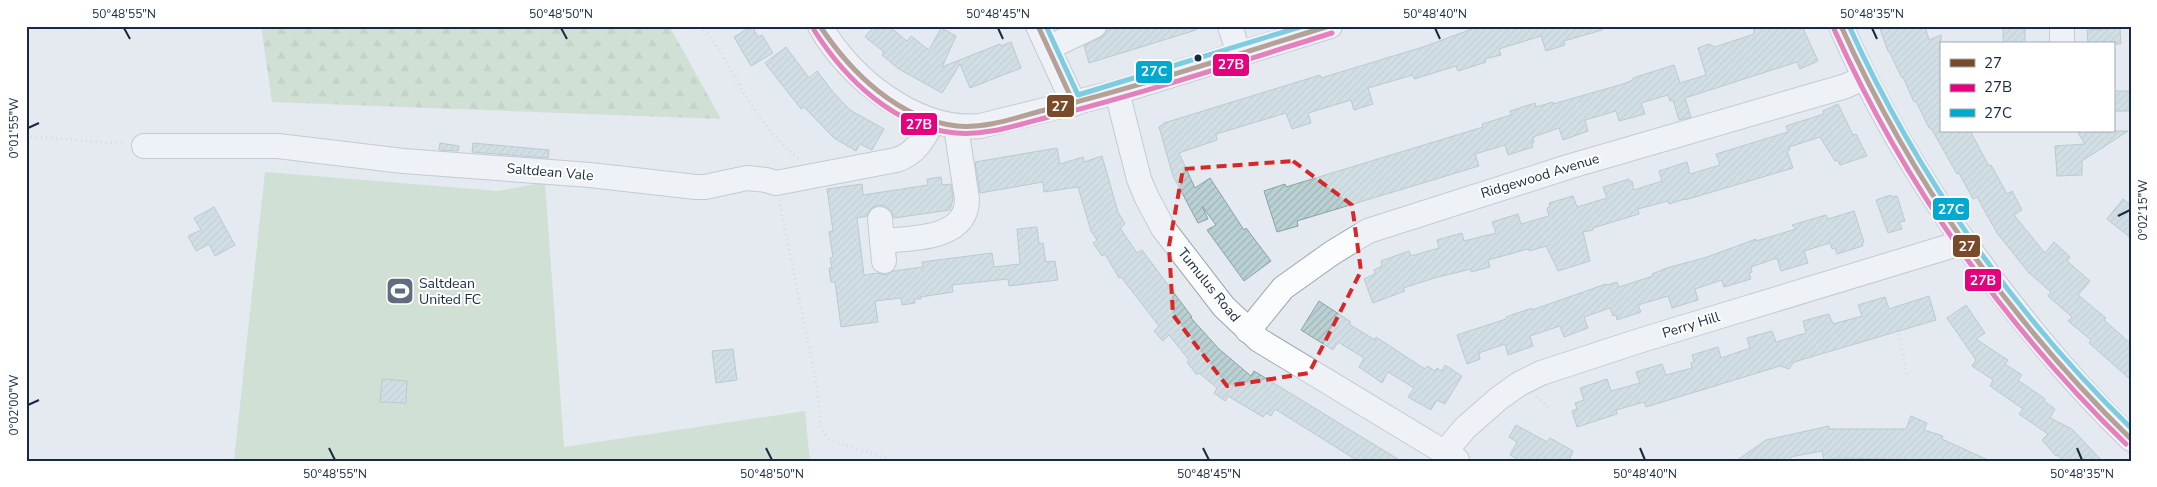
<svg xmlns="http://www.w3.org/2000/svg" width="2157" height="487" font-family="'Nunito Sans',sans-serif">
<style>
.forest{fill:url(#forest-firs)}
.garden{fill:#b9d5b1}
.building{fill:url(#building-hatch);stroke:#89a4a6}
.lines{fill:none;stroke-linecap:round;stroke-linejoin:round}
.minor-casing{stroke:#9aa5b2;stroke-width:26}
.path{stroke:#c6cbcf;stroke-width:3;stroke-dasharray:1 4;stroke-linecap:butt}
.minor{stroke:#fbfcfd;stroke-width:24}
.bus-1-casing{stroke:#fff;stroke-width:9}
.bus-2-casing{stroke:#fff;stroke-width:9}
.bus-3-casing{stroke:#fff;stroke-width:9}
.bus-1{stroke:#7a4b2a;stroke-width:5}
.bus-2{stroke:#e5007d;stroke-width:5}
.bus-3{stroke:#00a9ce;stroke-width:5}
.marked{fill:none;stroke:#d62828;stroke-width:4;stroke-dasharray:10 6;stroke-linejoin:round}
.ticks{fill:none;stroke:#182a41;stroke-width:2}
.bus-dot{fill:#182a41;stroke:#fff;stroke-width:2}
.labels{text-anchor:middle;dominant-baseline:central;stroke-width:4;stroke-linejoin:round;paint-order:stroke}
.street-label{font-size:14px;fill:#182a41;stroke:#fff}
.poi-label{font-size:14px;fill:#182a41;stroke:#fff;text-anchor:start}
.line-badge{stroke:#fff;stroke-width:2}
.badge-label{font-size:14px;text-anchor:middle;font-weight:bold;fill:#fff}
.neatline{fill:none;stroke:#182a41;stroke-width:2}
.ticks-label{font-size:12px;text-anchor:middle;fill:#182a41}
</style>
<defs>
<pattern id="forest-firs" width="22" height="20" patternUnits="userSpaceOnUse" patternTransform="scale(1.25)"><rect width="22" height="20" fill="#b9d5b1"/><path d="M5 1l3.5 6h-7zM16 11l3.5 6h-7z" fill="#9eb799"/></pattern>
<pattern id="building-hatch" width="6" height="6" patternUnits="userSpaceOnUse" patternTransform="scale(1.25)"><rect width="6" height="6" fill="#bad1d3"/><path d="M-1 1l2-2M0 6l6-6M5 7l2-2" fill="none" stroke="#9fb4b6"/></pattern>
</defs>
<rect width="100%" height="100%" fill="#e4eaf0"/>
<polygon class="forest" points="261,26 667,26 671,29 721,119 272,102"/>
<polygon class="garden" points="265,172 499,191 545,182 564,447 805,411 810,461 234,461"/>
<g class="building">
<polygon points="752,26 758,37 762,35 773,53 751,66 734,37"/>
<polygon points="874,26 889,26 907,41 911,36 929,50 941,28 956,36 942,67 1000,44 1001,46 1011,42 1021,68 970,88 960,64 942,93 899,69 882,55 884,52 865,37"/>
<polygon points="1108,26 1196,26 1196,30 1089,63 1084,46 1100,38 1106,33"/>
<polygon points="1480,26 1601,26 1602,30 1564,41 1565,45 1546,51 1541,36 1499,49 1501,55 1485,59 1486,62 1458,71 1456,66 1414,79 1413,75 1368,88 1373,104 1354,110 1351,100 1308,113 1311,123 1292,129 1286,113 1216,134 1217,140 1179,153 1195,188 1210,178 1244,230 1246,228 1271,261 1244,281 1207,230 1216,225 1202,206 1208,219 1198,223 1173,176 1159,127 1164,123 1320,75 1321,78 1423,47"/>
<polygon points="1754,26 1802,26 1818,61 1800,69 1797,62 1685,98 1691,117 1679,120 1673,100 1670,101 1668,95 1641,103 1645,114 1619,121 1616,111 1585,120 1588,131 1563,140 1559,128 1533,137 1534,142 1532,143 1533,147 1508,155 1505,145 1475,154 1479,166 1297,221 1298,226 1277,232 1264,191 1285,184 1286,187 1483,127 1482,124 1511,115 1510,111 1535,103 1536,107 1553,102 1553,104 1623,84 1633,80 1633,78 1674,65 1680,83 1706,75 1698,48 1709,44 1715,47 1754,34"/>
<polygon points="1879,26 1925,26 1929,40 1941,35 1941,131 1970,131 1989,166 1991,165 2007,194 2012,191 2022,210 2014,215 2045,253 2054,242 2070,257 2067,261 2090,281 2078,295 2106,318 2104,320 2131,344 2131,380 2089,343 2091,340 2068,321 2072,317 2048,296 2051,292 2029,273 1997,233 1977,197 1973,199 1959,173 1957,174 1931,128 1929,128 1916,101 1914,102 1903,77 1902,78 1889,51 1888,51"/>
<rect x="2003" y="26" width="22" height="18"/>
<polygon points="2120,28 2121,44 2088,44 2087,30"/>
<polygon points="786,47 809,78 817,71 833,92 850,110 884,129 872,150 860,144 856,151 834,138 804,107 801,109 765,63"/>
<rect x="2113" y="91" width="18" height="20"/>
<polygon points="1838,104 1853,135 1856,134 1867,156 1840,165 1838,160 1835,161 1820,137 1789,147 1790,150 1787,151 1793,168 1685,200 1685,199 1669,204 1668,201 1638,209 1639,214 1593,228 1593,230 1583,232 1590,261 1558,271 1546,246 1529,251 1528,249 1488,260 1490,267 1471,272 1471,269 1438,277 1403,288 1405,291 1373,303 1364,279 1375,274 1374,270 1382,266 1381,261 1409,251 1411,256 1439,248 1437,240 1462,233 1464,241 1496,233 1492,222 1518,214 1521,224 1549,216 1547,208 1550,207 1549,203 1573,196 1577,207 1607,198 1603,187 1629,179 1629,182 1632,181 1634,190 1662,181 1659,171 1687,162 1690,174 1720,165 1716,154 1788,132 1786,126 1824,114 1823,111"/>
<polygon points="2077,131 2128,131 2082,161 2082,175 2057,176 2055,146 2085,144"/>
<polygon points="440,143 459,146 458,151 439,150"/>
<polygon points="473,143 549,150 548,158 472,152"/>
<polygon points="1057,148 1060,164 1083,157 1084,162 1102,156 1118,212 1125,224 1120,228 1137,253 1142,250 1192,317 1191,318 1219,349 1251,376 1254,371 1401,461 1358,461 1275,409 1271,416 1266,413 1263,417 1228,396 1225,401 1214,393 1217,388 1199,373 1197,375 1187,362 1189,360 1169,335 1163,341 1154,331 1159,326 1121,277 1119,278 1105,254 1102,256 1093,243 1097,240 1091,231 1078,187 1044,192 1043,182 980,193 975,162"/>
<polygon points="941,177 942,185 951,184 953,199 950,210 894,218 891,211 885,206 879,205 872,208 867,216 857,218 864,275 878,273 886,275 893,271 923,267 922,262 992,253 994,267 1020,264 1017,229 1037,227 1039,244 1043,243 1046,262 1055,261 1058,280 1009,286 1008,279 952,285 953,292 920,297 921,299 914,299 915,303 902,305 901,298 875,301 878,322 841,327 835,282 831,282 829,268 832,268 830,258 833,257 829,232 833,231 827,189 862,184 863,195 928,185 927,179"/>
<polygon points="1891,195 1892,197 1897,196 1905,221 1899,222 1902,229 1888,233 1876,200"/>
<polygon points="2123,199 2131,205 2131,238 2107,219"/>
<polygon points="214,207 235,245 215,256 209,244 196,251 188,236 201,230 194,218"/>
<polygon points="1854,211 1864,242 1862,243 1863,246 1837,254 1835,248 1832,249 1830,243 1804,251 1808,263 1781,271 1777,258 1751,267 1752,272 1749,273 1751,279 1724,287 1722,280 1695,289 1698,300 1672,308 1668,296 1638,305 1641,312 1617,320 1616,315 1613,316 1610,308 1584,317 1588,328 1564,337 1560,326 1530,336 1533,346 1508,355 1505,344 1479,353 1480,359 1467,364 1457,335 1506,319 1506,317 1532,308 1532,310 1606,284 1607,285 1617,282 1619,287 1653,276 1652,274 1667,268 1707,257 1756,239 1756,241 1796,229 1792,225 1826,215 1828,219"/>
<polygon points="1929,296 1936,320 1794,362 1789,369 1780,366 1646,407 1644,402 1616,410 1617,414 1577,427 1572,411 1577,409 1575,403 1584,400 1580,388 1607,379 1611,391 1640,383 1636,372 1662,364 1666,375 1692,368 1691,363 1694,362 1692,355 1718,347 1721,358 1750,348 1747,338 1772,331 1776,342 1806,333 1803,321 1829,314 1833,324 1862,316 1858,305 1885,297 1889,309"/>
<polygon points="1319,301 1351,322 1349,324 1375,340 1376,337 1425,369 1427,366 1435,371 1437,368 1442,371 1445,365 1462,376 1445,404 1437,400 1431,410 1408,397 1414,388 1388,372 1382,383 1359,367 1364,358 1338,342 1333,350 1301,330"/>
<polygon points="1966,305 1985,333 1976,339 2008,360 2005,364 2022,375 2018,380 2045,399 2044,401 2055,409 2050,418 2072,429 2102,461 2063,461 2058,455 2056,456 2042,440 2048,434 2019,414 2023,409 1990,386 1993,380 1972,366 1976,360 1947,318"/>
<polygon points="733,349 737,380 716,383 712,351"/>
<polygon points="382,379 407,381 406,403 380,402"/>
<polygon points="1911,416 1927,423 1924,430 1943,436 1942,439 1990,461 1837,458 1824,461 1822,451 1790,457 1791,461 1736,461 1766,440 1829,426 1829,429 1906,429"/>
<polygon points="1516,425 1547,442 1550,438 1573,451 1569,461 1520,461 1510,455 1517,442 1509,437"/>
</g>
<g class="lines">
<defs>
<g id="minor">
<path d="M 820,26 C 850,79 917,132 980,126 L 1117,92 L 1330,26"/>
<polyline points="1038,26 1074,104"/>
<polyline points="1230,26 1239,54"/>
<path d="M 1841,26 C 1883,124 1938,210 2003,294 C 2043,346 2084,394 2131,439"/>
<polyline points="2062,26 2062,44"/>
<polyline points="1048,48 1094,26"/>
<polyline points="1117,92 1139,179 1146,196 1163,228 1224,307 1259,340 1457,460"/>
<path d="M 144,146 L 278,146 L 403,161 L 590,175 L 696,187 L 705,187 L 747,178 L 766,180 L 776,183 L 896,160 C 916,154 924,138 933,121"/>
<polyline points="880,219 884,261"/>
<path d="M 882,241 C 912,238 967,240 967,199 L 956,127"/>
<polyline points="1248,331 1283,288 1332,253 1368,231 1571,166 1846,86 1863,78"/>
<polyline points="1445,452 1465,428 1498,399 1519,384 1541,373 1645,339 1951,246 1961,239"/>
</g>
</defs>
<use href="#minor" class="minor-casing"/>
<g class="path">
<path d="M 700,26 C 716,41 722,55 733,74 C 751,106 770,136 799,159"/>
<polyline points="26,136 126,144"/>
<polyline points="779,200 817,387 820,423 823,432 828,438 835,442 890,459"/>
<polyline points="1899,334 1907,377"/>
<polyline points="1536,397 1549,407"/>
</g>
<use href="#minor" class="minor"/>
<defs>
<g id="bus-1">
<path d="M 820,26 C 851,73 898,119 957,126 C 988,129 1020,116 1049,109 C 1144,85 1236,55 1329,26"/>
<polyline points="1038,26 1074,104"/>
<path d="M 1841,26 C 1911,180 2010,321 2131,439"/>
</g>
<g id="bus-2">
<path d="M 1834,29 C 1904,184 2004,325 2126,444"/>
<path d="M 814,30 C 845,79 895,128 956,133 C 989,136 1022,123 1053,116 C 1147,92 1239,62 1332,33"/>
</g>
<g id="bus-3">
<polyline points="1046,26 1078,95 1303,26"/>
<path d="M 1849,26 C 1917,175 2014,314 2131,428"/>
</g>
</defs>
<use href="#bus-1" class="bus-1-casing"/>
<use href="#bus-2" class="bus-2-casing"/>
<use href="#bus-3" class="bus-3-casing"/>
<use href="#bus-1" class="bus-1"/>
<use href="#bus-2" class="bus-2"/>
<use href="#bus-3" class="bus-3"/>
</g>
<path d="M0 0H2157V487H0ZM 1293,161 L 1352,205 L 1361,271 L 1309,373 L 1227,386 L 1173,315 L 1169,246 L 1183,169 Z" fill="#e4eaf0" fill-opacity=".55" fill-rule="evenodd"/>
<path class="marked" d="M 1293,161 L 1352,205 L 1361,271 L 1309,373 L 1227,386 L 1173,315 L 1169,246 L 1183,169 Z"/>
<path class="ticks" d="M 124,28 L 130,39M 561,28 L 567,39M 998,28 L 1003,39M 1435,28 L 1440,39M 1872,28 L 1877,39M 28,128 L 39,123M 2118,216 L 2130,210M 28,405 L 39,400M 329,448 L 335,460M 766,448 L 772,460M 1203,448 L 1209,460M 1640,448 L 1645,460M 2077,448 L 2082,460"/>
<defs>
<symbol id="stadium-square" viewBox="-11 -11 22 22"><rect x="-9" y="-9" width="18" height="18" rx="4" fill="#5f6d7e" stroke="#fff"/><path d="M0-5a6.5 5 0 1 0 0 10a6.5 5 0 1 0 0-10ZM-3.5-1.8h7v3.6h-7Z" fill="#fff"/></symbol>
</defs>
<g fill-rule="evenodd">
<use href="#stadium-square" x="384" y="275" width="32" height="32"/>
</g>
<circle class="bus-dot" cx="1198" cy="58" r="4.5"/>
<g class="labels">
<g class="street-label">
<text transform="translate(550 172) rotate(5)">Saltdean Vale</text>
<text transform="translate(1540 176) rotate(-17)">Ridgewood Avenue</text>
<text transform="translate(1209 285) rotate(51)">Tumulus Road</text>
<text transform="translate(1691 325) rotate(-17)">Perry Hill</text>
</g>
<g class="poi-label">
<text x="419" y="283">Saltdean<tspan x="419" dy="16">United FC</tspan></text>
</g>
</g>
<g class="line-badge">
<rect x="1212" y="53" width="38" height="24" rx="5" fill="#e5007d"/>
<rect x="1135" y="60" width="38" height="24" rx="5" fill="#00a9ce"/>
<rect x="1046" y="94" width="29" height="24" rx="5" fill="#7a4b2a"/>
<rect x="900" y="112" width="38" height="24" rx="5" fill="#e5007d"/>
<rect x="1932" y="197" width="38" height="24" rx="5" fill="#00a9ce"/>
<rect x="1952" y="234" width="29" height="24" rx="5" fill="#7a4b2a"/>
<rect x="1964" y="268" width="38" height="24" rx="5" fill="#e5007d"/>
</g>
<g class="badge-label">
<text x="1231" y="69">27B</text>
<text x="1154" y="76">27C</text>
<text x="1060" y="111">27</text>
<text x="919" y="129">27B</text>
<text x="1951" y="214">27C</text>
<text x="1967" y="251">27</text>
<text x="1983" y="285">27B</text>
</g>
<rect width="2157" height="487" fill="none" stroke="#ffffff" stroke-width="55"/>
<rect x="1940" y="42" width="175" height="90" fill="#ffffff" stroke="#a3aab3"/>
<rect x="1950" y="59" width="25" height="8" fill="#7a4b2a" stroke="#a3aab3"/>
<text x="1984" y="68" font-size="15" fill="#182a41">27</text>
<rect x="1950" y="84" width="25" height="8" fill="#e5007d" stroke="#a3aab3"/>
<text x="1984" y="92" font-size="15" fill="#182a41">27B</text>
<rect x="1950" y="109" width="25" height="8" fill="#00a9ce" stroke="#a3aab3"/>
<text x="1984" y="118" font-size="15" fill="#182a41">27C</text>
<rect x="28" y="28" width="2102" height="432" class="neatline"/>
<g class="ticks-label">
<text x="124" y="18">50°48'55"N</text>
<text x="561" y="18">50°48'50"N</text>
<text x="998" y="18">50°48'45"N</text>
<text x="1435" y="18">50°48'40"N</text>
<text x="1872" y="18">50°48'35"N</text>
<text transform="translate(14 128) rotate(-90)" y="4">0°01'55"W</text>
<text transform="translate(2143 210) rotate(-90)" y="4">0°02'15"W</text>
<text transform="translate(14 405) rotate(-90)" y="4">0°02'00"W</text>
<text x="335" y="478">50°48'55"N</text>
<text x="772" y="478">50°48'50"N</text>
<text x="1209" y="478">50°48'45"N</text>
<text x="1645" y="478">50°48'40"N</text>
<text x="2082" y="478">50°48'35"N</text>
</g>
</svg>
